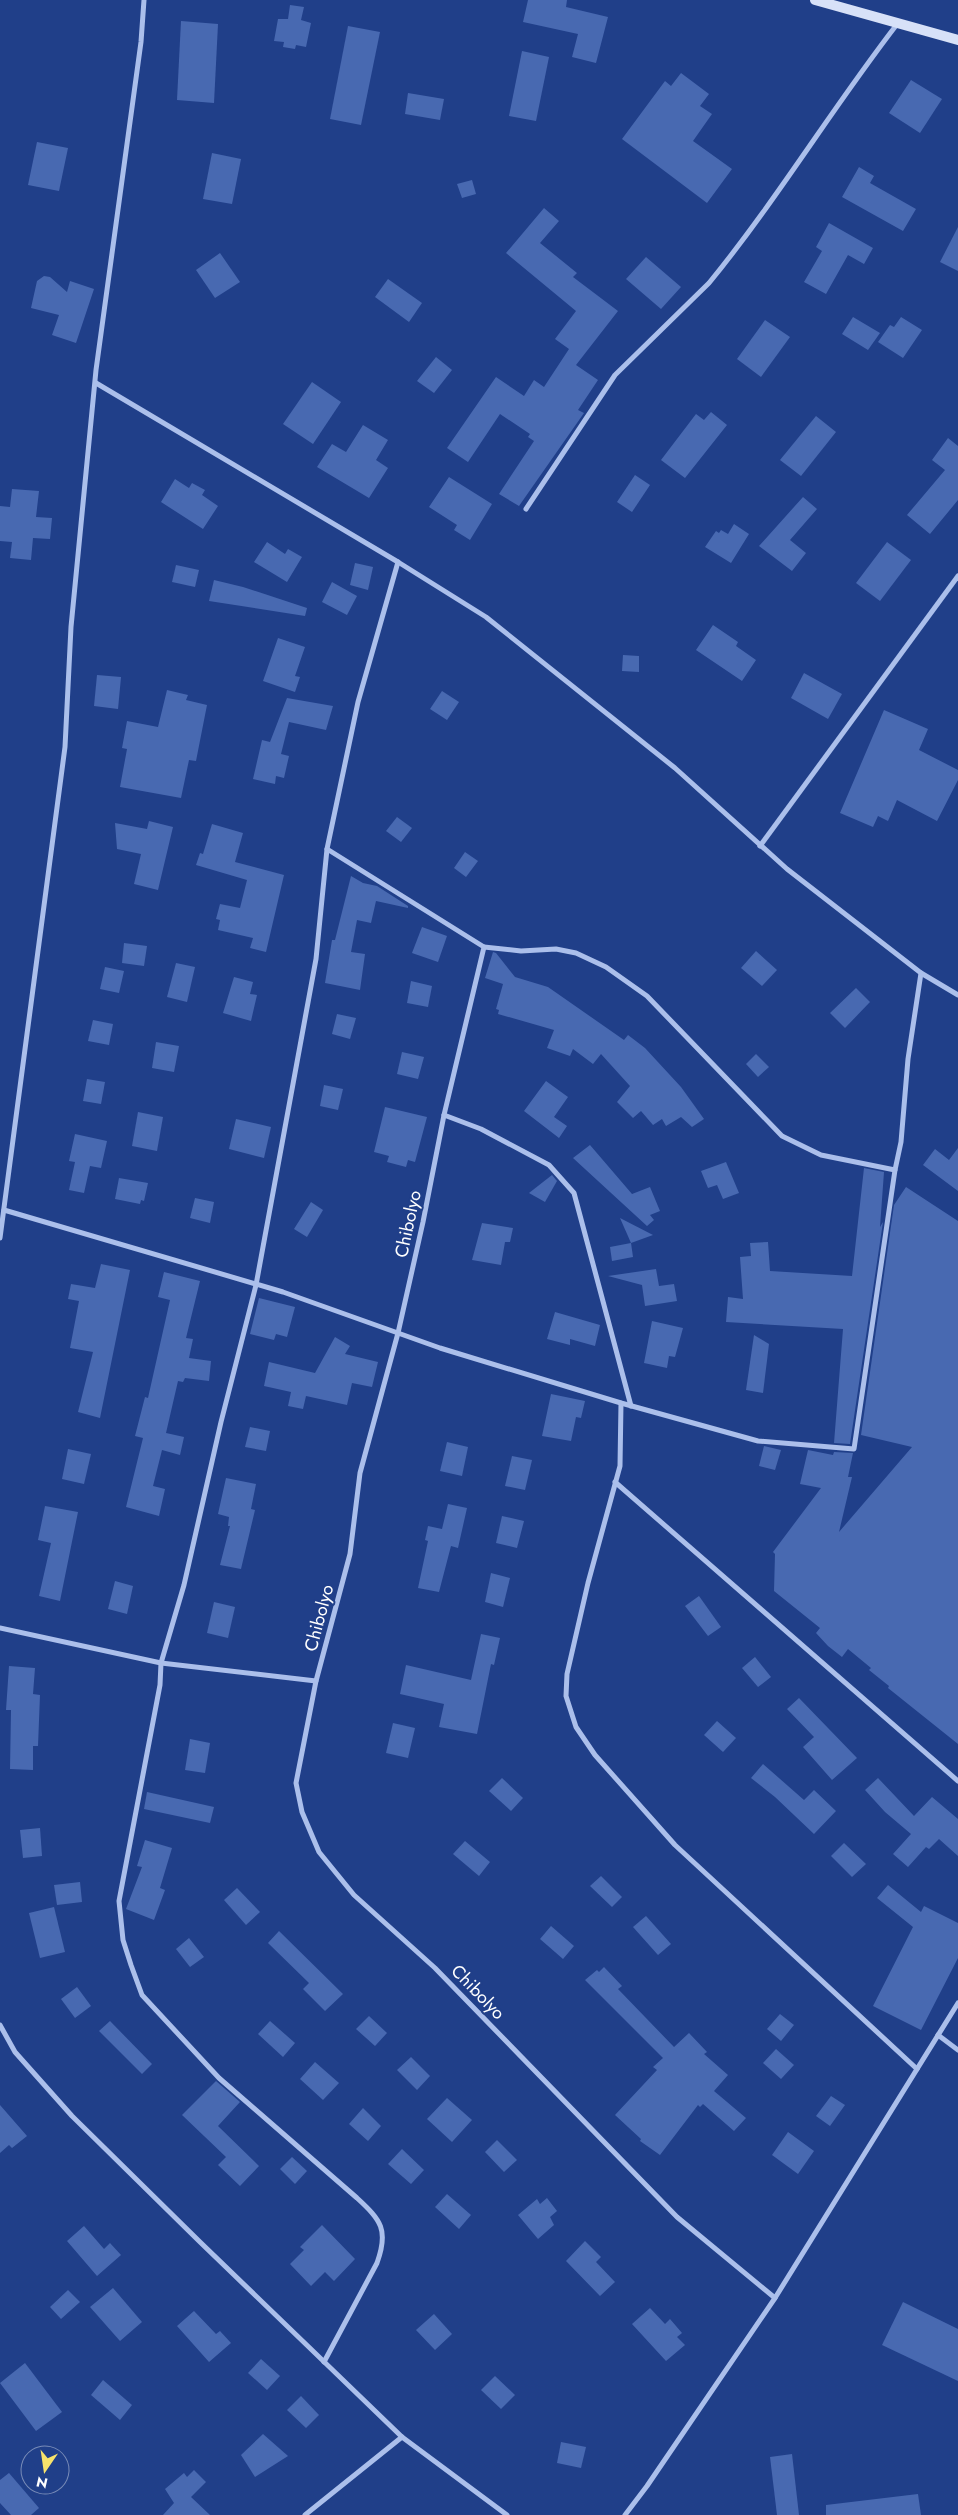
<svg xmlns="http://www.w3.org/2000/svg" width="958" height="2515" font-family="Jost,sans-serif">
<style>
.building{fill:#4869b1}
.lines{fill:none;stroke-linecap:round;stroke-linejoin:round}
.street{stroke:#abbfeb;stroke-width:5}
.secondary{stroke:#d7e1f8;stroke-width:10}
.labels{text-anchor:middle;dominant-baseline:central;stroke-width:4;stroke-linejoin:round;paint-order:stroke}
.street-label{font-size:18px;fill:#fff;stroke:#203f89}
</style>
<rect width="100%" height="100%" fill="#203f89"/>
<g class="building">
<polygon points="528,0 567,0 566,7 608,17 596,63 572,57 578,34 523,22"/>
<polygon points="290,5 304,7 301,20 311,23 306,47 296,45 295,49 283,47 284,42 274,41 278,19 288,19"/>
<polygon points="181,21 218,24 214,103 177,100"/>
<polygon points="348,26 380,32 361,125 330,119"/>
<polygon points="522,51 549,57 536,121 509,116"/>
<polygon points="681,73 709,94 700,106 712,114 693,141 732,169 707,203 622,139 665,81 671,86"/>
<polygon points="911,80 942,99 920,133 889,113"/>
<polygon points="408,93 444,99 440,120 405,114"/>
<polygon points="37,142 68,148 59,191 28,185"/>
<polygon points="212,153 241,159 232,204 203,199"/>
<polygon points="859,167 874,176 870,183 916,209 903,231 842,197"/>
<polygon points="472,180 476,194 462,198 457,184"/>
<polygon points="544,208 559,221 540,243 577,273 573,277 618,311 576,365 598,380 578,410 584,413 519,506 499,494 534,441 528,437 530,434 500,414 468,462 447,448 496,377 524,396 534,380 544,387 569,349 555,339 576,311 506,253"/>
<polygon points="829,223 873,248 864,264 848,255 826,294 804,282 822,251 816,247"/>
<polygon points="958,227 958,271 940,262"/>
<polygon points="220,253 240,282 215,298 196,270"/>
<polygon points="646,257 681,287 661,309 626,279"/>
<polygon points="44,276 50,277 67,292 70,281 94,289 76,343 52,335 59,315 31,308 37,281"/>
<polygon points="388,279 422,303 409,322 375,297"/>
<polygon points="853,317 880,333 868,350 842,334"/>
<polygon points="901,317 922,330 903,358 878,342 890,325 894,327"/>
<polygon points="765,320 790,337 761,377 737,359"/>
<polygon points="436,357 452,370 434,393 417,381"/>
<polygon points="312,382 341,402 313,444 283,424"/>
<polygon points="711,412 727,425 685,478 661,460 696,414 704,420"/>
<polygon points="816,416 836,432 801,476 780,460"/>
<polygon points="363,425 388,440 376,460 388,468 369,498 317,467 332,444 346,452"/>
<polygon points="948,438 958,446 958,500 930,534 907,515 945,470 932,460"/>
<polygon points="635,475 650,485 632,512 617,502"/>
<polygon points="449,477 492,504 470,540 454,530 457,525 429,507"/>
<polygon points="175,479 189,488 192,483 205,490 202,495 218,506 203,529 161,502"/>
<polygon points="12,489 39,491 36,517 52,518 50,539 33,538 31,560 10,558 12,542 0,541 0,506 10,507"/>
<polygon points="803,497 817,509 790,540 806,553 792,571 759,546"/>
<polygon points="734,524 749,534 731,563 705,547 716,531 719,533 721,530 728,534"/>
<polygon points="267,542 285,554 288,549 302,557 287,582 254,562"/>
<polygon points="887,542 911,560 880,601 856,583"/>
<polygon points="355,563 373,567 368,590 350,585"/>
<polygon points="176,565 199,570 195,587 172,582"/>
<polygon points="214,580 243,587 307,608 305,616 209,601"/>
<polygon points="332,582 357,596 347,615 322,602"/>
<polygon points="713,625 738,642 736,646 756,660 742,681 696,650"/>
<polygon points="278,638 305,647 295,676 300,677 295,692 263,681"/>
<polygon points="623,655 639,656 639,672 622,671"/>
<polygon points="804,673 842,694 828,719 791,698"/>
<polygon points="97,675 121,677 118,709 94,706"/>
<polygon points="167,690 188,695 186,700 207,705 196,761 189,760 181,798 120,787 127,749 122,748 127,721 158,727"/>
<polygon points="442,691 459,702 447,720 430,709"/>
<polygon points="287,698 333,706 326,730 289,722 281,754 289,756 284,778 276,776 275,784 253,779 262,740 270,742"/>
<polygon points="884,710 928,729 919,750 958,770 958,780 937,821 897,800 888,821 878,816 873,827 840,813"/>
<polygon points="397,817 412,828 401,842 386,831"/>
<polygon points="149,821 173,827 158,890 134,884 141,854 117,849 115,823 147,829"/>
<polygon points="212,824 243,833 235,862 284,875 266,952 250,948 253,938 218,930 220,920 216,919 220,904 240,908 247,880 196,865 200,853 203,854"/>
<polygon points="465,852 478,861 466,877 454,868"/>
<polygon points="351,876 363,883 377,886 408,906 408,908 376,901 371,923 357,920 351,952 365,954 360,990 325,983 332,940 335,940"/>
<polygon points="422,927 447,936 438,962 412,953"/>
<polygon points="124,943 147,946 144,966 122,963"/>
<polygon points="756,951 777,970 762,986 741,968"/>
<polygon points="493,952 496,953 515,977 548,987 624,1040 628,1035 645,1048 681,1087 704,1119 692,1127 681,1117 666,1126 662,1119 653,1125 641,1111 633,1118 617,1102 630,1086 601,1054 593,1064 573,1049 570,1056 547,1048 554,1030 498,1014 499,1010 496,1009 503,984 485,978"/>
<polygon points="176,963 195,967 187,1002 167,997"/>
<polygon points="105,967 124,971 119,993 100,989"/>
<polygon points="234,977 253,982 250,994 257,995 251,1021 223,1013"/>
<polygon points="411,981 432,986 428,1007 407,1003"/>
<polygon points="856,988 870,1002 845,1028 830,1013"/>
<polygon points="337,1014 356,1018 350,1039 332,1034"/>
<polygon points="93,1020 113,1024 109,1045 88,1041"/>
<polygon points="156,1042 179,1046 174,1072 152,1068"/>
<polygon points="402,1052 424,1057 418,1079 397,1074"/>
<polygon points="756,1054 769,1067 758,1077 746,1064"/>
<polygon points="87,1079 105,1082 101,1104 83,1101"/>
<polygon points="546,1081 568,1097 554,1117 567,1126 559,1138 524,1111"/>
<polygon points="324,1085 343,1089 338,1110 320,1106"/>
<polygon points="385,1107 427,1117 415,1162 408,1160 406,1167 387,1162 389,1156 374,1152"/>
<polygon points="138,1112 163,1117 157,1151 132,1146"/>
<polygon points="236,1119 271,1127 264,1158 229,1149"/>
<polygon points="75,1134 107,1141 101,1168 90,1166 84,1193 69,1190 75,1162 69,1161"/>
<polygon points="590,1145 632,1194 650,1187 660,1211 650,1215 654,1220 647,1226 573,1158"/>
<polygon points="958,1148 958,1191 923,1165 935,1149 949,1160"/>
<polygon points="726,1162 739,1193 723,1199 717,1185 708,1188 701,1171"/>
<polygon points="864,1168 884,1172 880,1227 883,1222 850,1444 834,1443 843,1329 726,1322 728,1297 743,1299 740,1257 751,1256 750,1243 768,1242 770,1271 852,1276"/>
<polygon points="552,1175 557,1181 545,1202 529,1193"/>
<polygon points="119,1178 148,1183 144,1201 141,1200 140,1204 115,1199"/>
<polygon points="906,1187 958,1221 958,1744 888,1688 889,1686 869,1670 871,1668 848,1649 842,1657 828,1646 816,1633 820,1628 774,1591 775,1554 773,1552 821,1488 800,1484 808,1450 833,1455 834,1452 853,1453 848,1477 852,1477 839,1532 912,1447 861,1435 894,1205"/>
<polygon points="195,1198 214,1202 210,1223 190,1218"/>
<polygon points="311,1202 323,1210 307,1237 294,1229"/>
<polygon points="620,1218 653,1235 631,1243"/>
<polygon points="482,1223 513,1228 510,1242 505,1242 501,1265 472,1260"/>
<polygon points="631,1243 633,1257 612,1261 610,1247"/>
<polygon points="101,1264 130,1270 100,1418 78,1412 93,1352 70,1348 79,1301 68,1299 71,1284 95,1288"/>
<polygon points="656,1269 659,1286 674,1284 677,1301 645,1306 642,1285 608,1276"/>
<polygon points="164,1272 200,1281 186,1338 193,1339 189,1358 211,1361 209,1381 185,1378 183,1382 178,1381 166,1433 184,1437 180,1455 162,1450 153,1486 165,1489 159,1516 126,1507 143,1438 135,1436 145,1397 148,1398 170,1300 158,1297"/>
<polygon points="259,1298 295,1307 287,1337 276,1334 274,1340 250,1334"/>
<polygon points="555,1312 600,1325 595,1346 570,1339 570,1345 547,1339"/>
<polygon points="652,1321 683,1328 675,1357 669,1356 667,1368 644,1363"/>
<polygon points="754,1335 769,1344 763,1393 746,1390"/>
<polygon points="335,1337 350,1346 345,1354 378,1362 372,1387 352,1383 347,1405 306,1396 303,1409 288,1406 291,1392 264,1386 269,1362 315,1373"/>
<polygon points="551,1394 585,1401 581,1418 576,1417 571,1441 542,1436"/>
<polygon points="250,1427 270,1431 266,1451 245,1447"/>
<polygon points="447,1442 468,1447 462,1476 440,1471"/>
<polygon points="764,1446 781,1450 775,1470 759,1466"/>
<polygon points="68,1449 91,1454 84,1484 62,1479"/>
<polygon points="512,1456 532,1460 525,1490 505,1486"/>
<polygon points="226,1478 256,1484 251,1509 255,1510 241,1569 220,1565 230,1526 228,1526 229,1517 218,1514"/>
<polygon points="448,1504 467,1508 458,1548 451,1546 439,1592 418,1588 428,1541 425,1540 428,1526 442,1529"/>
<polygon points="45,1506 78,1512 60,1601 39,1596 51,1543 38,1540"/>
<polygon points="502,1516 524,1521 517,1548 496,1543"/>
<polygon points="491,1573 510,1578 503,1607 485,1602"/>
<polygon points="115,1581 133,1586 127,1614 108,1609"/>
<polygon points="699,1596 721,1627 708,1636 685,1606"/>
<polygon points="214,1602 235,1607 228,1638 207,1633"/>
<polygon points="481,1634 500,1638 494,1665 491,1664 477,1734 439,1727 444,1704 400,1694 406,1665 471,1680"/>
<polygon points="755,1657 771,1677 758,1687 742,1668"/>
<polygon points="9,1666 35,1668 33,1694 40,1695 38,1746 33,1746 33,1770 10,1769 11,1710 6,1710"/>
<polygon points="799,1698 857,1758 832,1780 803,1747 814,1737 787,1709"/>
<polygon points="717,1721 736,1738 723,1752 704,1735"/>
<polygon points="393,1723 415,1728 408,1758 386,1753"/>
<polygon points="190,1739 210,1743 205,1773 185,1770"/>
<polygon points="763,1764 804,1800 814,1790 836,1811 814,1834 775,1797 751,1778"/>
<polygon points="502,1778 523,1798 511,1811 489,1791"/>
<polygon points="878,1778 914,1816 932,1797 958,1819 958,1856 939,1839 929,1849 926,1847 908,1867 893,1854 911,1834 885,1812 865,1790"/>
<polygon points="147,1792 214,1807 210,1823 144,1809"/>
<polygon points="40,1828 42,1856 23,1858 20,1830"/>
<polygon points="145,1840 172,1848 160,1888 165,1890 154,1920 126,1909 142,1867 137,1866"/>
<polygon points="465,1841 490,1862 479,1876 453,1854"/>
<polygon points="844,1843 866,1864 852,1877 831,1856"/>
<polygon points="601,1876 622,1897 612,1907 590,1886"/>
<polygon points="80,1882 82,1902 57,1905 54,1885"/>
<polygon points="888,1885 921,1912 924,1906 958,1923 958,1958 921,2030 873,2006 913,1927 877,1898"/>
<polygon points="237,1888 260,1912 246,1925 224,1900"/>
<polygon points="54,1907 65,1952 40,1958 29,1913"/>
<polygon points="646,1916 671,1944 658,1955 633,1927"/>
<polygon points="551,1926 574,1946 563,1959 540,1939"/>
<polygon points="279,1931 343,1994 325,2011 303,1989 309,1983 268,1943"/>
<polygon points="189,1938 204,1957 190,1967 176,1949"/>
<polygon points="604,1967 622,1986 618,1989 674,2047 689,2033 707,2052 704,2054 728,2075 714,2091 746,2118 734,2131 703,2104 700,2107 698,2105 660,2155 640,2141 641,2139 615,2115 657,2070 653,2067 663,2058 585,1980 597,1970 599,1972"/>
<polygon points="77,1987 91,2006 75,2018 61,1999"/>
<polygon points="780,2014 794,2025 781,2041 767,2029"/>
<polygon points="369,2016 387,2033 375,2046 356,2029"/>
<polygon points="110,2021 152,2064 142,2074 99,2031"/>
<polygon points="270,2021 295,2043 283,2057 258,2034"/>
<polygon points="776,2049 794,2065 781,2079 763,2063"/>
<polygon points="411,2057 430,2076 417,2090 397,2070"/>
<polygon points="315,2062 339,2083 323,2100 300,2079"/>
<polygon points="216,2081 240,2102 218,2126 259,2166 240,2186 218,2165 226,2157 182,2115"/>
<polygon points="831,2096 845,2105 830,2126 816,2116"/>
<polygon points="447,2098 472,2120 452,2142 427,2119"/>
<polygon points="0,2105 27,2136 12,2148 9,2145 0,2153"/>
<polygon points="363,2108 381,2126 368,2141 349,2124"/>
<polygon points="788,2132 814,2151 798,2174 772,2155"/>
<polygon points="497,2140 517,2160 504,2172 485,2152"/>
<polygon points="402,2149 424,2170 411,2184 388,2164"/>
<polygon points="292,2157 307,2171 295,2184 280,2169"/>
<polygon points="447,2194 471,2215 459,2229 435,2207"/>
<polygon points="547,2198 557,2211 550,2217 554,2225 538,2239 518,2215 537,2199 540,2204"/>
<polygon points="322,2225 355,2259 334,2281 325,2272 311,2286 290,2264 304,2250 300,2247"/>
<polygon points="84,2226 104,2249 110,2243 121,2255 97,2276 67,2241"/>
<polygon points="585,2241 601,2257 596,2262 615,2282 600,2296 566,2261"/>
<polygon points="113,2288 142,2322 120,2341 90,2307"/>
<polygon points="68,2290 80,2302 61,2319 50,2307"/>
<polygon points="903,2302 958,2329 958,2381 882,2345"/>
<polygon points="650,2308 665,2324 670,2319 682,2333 677,2337 685,2345 666,2361 632,2324"/>
<polygon points="194,2311 216,2334 220,2331 231,2343 209,2362 177,2326"/>
<polygon points="434,2314 452,2334 435,2350 416,2330"/>
<polygon points="261,2359 280,2376 267,2390 248,2373"/>
<polygon points="25,2363 62,2412 36,2431 0,2383"/>
<polygon points="495,2376 515,2395 501,2409 481,2390"/>
<polygon points="103,2380 132,2405 120,2420 91,2395"/>
<polygon points="301,2396 319,2415 306,2428 287,2410"/>
<polygon points="263,2434 288,2456 255,2477 241,2455"/>
<polygon points="561,2442 586,2447 581,2468 557,2463"/>
<polygon points="792,2454 799,2515 777,2515 770,2457"/>
<polygon points="194,2470 206,2482 191,2497 210,2515 163,2515 174,2503 165,2489 184,2473 187,2477"/>
<polygon points="9,2473 39,2508 31,2515 11,2515 0,2503 0,2480"/>
<polygon points="918,2494 921,2515 826,2515 826,2505"/>
</g>
<g class="lines">
<g class="street">
<polyline points="96,383 398,562 486,617 675,768 787,869 921,973 958,995"/>
<path d="M 526,509 L 615,375 L 709,283 C 777,200 832,108 898,23"/>
<polyline points="760,846 958,576"/>
<polyline points="327,849 484,947 444,1115 423,1222 398,1333 360,1473 350,1554 316,1681 296,1783 302,1812 319,1852 354,1895 435,1968 677,2217 775,2298"/>
<polyline points="484,947 521,951 556,949 576,953 606,967 647,996 782,1136 821,1155 895,1170"/>
<polyline points="444,1115 481,1129 549,1165 574,1193 631,1406"/>
<polyline points="4,1210 283,1292 440,1348 621,1403 758,1441 854,1449 895,1170 901,1142 908,1059 921,973"/>
<polyline points="0,1238 65,747 71,627 96,370 141,42 144,0"/>
<polyline points="621,1403 620,1466 588,1583 567,1674 566,1696 576,1727 595,1755 675,1845 917,2069"/>
<polyline points="615,1482 958,1781"/>
<polyline points="0,1628 161,1663 316,1681"/>
<polyline points="0,2025 15,2052 72,2116 200,2242 402,2437 507,2515"/>
<polyline points="938,2035 958,2050"/>
<path d="M 324,2362 L 377,2263 C 389,2230 381,2220 357,2198 L 219,2078 L 142,1995 L 131,1965 L 123,1940 L 119,1901 L 160,1685 L 161,1663 L 184,1585 L 221,1422 L 256,1285 L 316,959 L 327,849 L 358,702 L 398,562"/>
<polyline points="305,2515 402,2437"/>
<polyline points="625,2515 647,2486 775,2298 958,2003"/>
</g>
<polyline class="secondary" points="815,0 958,40"/>
</g>
<g class="labels">
<g class="street-label">
<text transform="translate(408 1224) rotate(-78)">Chibolyo</text>
<text transform="translate(319 1618) rotate(-75)">Chibolyo</text>
<text transform="translate(478 1992) rotate(46)">Chibolyo</text>
</g>
</g>
<g transform="translate(45 2470) rotate(193)"><circle r="24" fill="#203f89" stroke="#798cb8"/>
<path d="M0-4L9 19L0 12L-9 19Z" fill="#f8e36b"/>
<text y="-8" font-size="14" font-weight="bold" text-anchor="middle" fill="#ffffff">N</text>
</g>
</svg>
